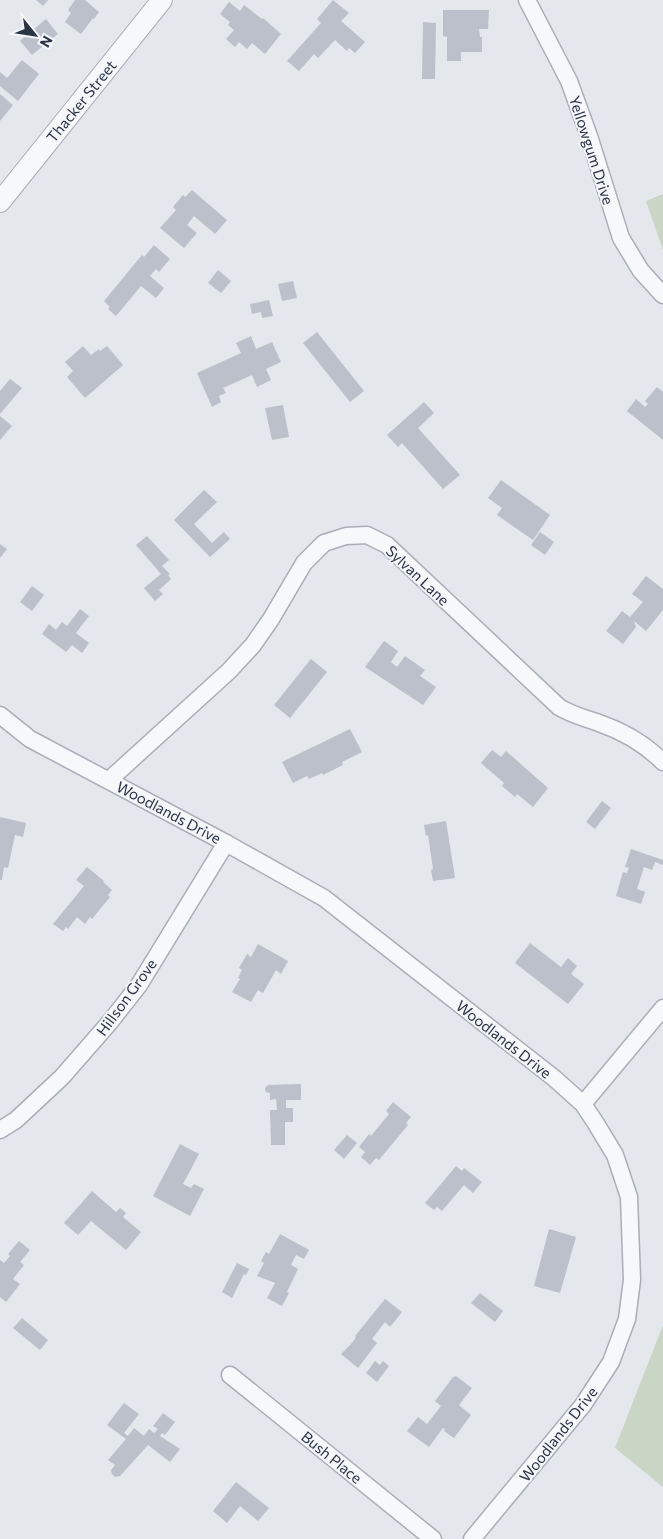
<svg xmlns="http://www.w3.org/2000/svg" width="663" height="1539" font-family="Commissioner,sans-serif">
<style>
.green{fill:#c9d6c5}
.building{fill:#bbc0ca}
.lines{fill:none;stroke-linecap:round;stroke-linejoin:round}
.minor-casing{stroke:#a9aeb7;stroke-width:19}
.tertiary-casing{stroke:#a9aeb7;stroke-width:22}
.minor{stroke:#f7f8fa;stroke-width:16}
.tertiary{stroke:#f7f8fa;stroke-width:20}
.labels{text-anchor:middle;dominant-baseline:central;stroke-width:4;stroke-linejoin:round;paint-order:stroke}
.street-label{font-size:15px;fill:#2b3445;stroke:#f4f6f9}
</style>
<rect width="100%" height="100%" fill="#e4e7ec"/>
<g class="green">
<polygon points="663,194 663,250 646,201"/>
<polygon points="663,1325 663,1487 615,1448"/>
</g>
<g class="building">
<polygon points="36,0 48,0 43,6"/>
<polygon points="75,0 85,0 99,12 94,19 93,18 81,34 65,22 71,13 68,10"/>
<polygon points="333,0 349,13 341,21 365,42 355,53 349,48 347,51 335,40 318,58 314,54 299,71 287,61 321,23 317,19"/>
<polygon points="229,2 240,11 244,5 262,19 263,18 281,34 265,54 252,43 247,49 239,42 235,47 226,39 234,30 228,25 230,22 220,14"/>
<polygon points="443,10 489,10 488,29 479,29 480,37 482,37 482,52 461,52 461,61 447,61 447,37 443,36"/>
<polygon points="46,19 58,34 32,55 20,41"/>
<polygon points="423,22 436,23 435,79 422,79"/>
<polygon points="22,60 39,74 18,101 0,86 0,72 7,78"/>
<polygon points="0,94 13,105 0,121"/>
<polygon points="192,190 227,220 215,234 194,216 187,225 197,233 184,248 160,228 176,210 173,207 183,195 185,197"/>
<polygon points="154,245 170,259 159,272 156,269 150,276 164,288 156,298 141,286 116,316 108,309 110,307 104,301 142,255 144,257"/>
<polygon points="218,270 231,281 221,293 208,283"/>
<polygon points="293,281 297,298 282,301 278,284"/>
<polygon points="269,300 273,316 262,318 261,312 252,314 250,304"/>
<polygon points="317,332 364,391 350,402 303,343"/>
<polygon points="251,336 256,349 272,342 281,362 266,369 271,380 257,387 252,375 223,388 226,393 219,396 221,402 212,407 197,373 241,353 236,343"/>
<polygon points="83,346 91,355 99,349 100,351 107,346 123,365 85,398 67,377 73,371 65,362"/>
<polygon points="10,379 22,388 0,414 0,391"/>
<polygon points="657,387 663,392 663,440 627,411 636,399 645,407 648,404 645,401"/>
<polygon points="424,402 434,413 418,428 460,475 443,489 402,443 398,447 387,435"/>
<polygon points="283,405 289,437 272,440 265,408"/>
<polygon points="0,416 12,426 0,440"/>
<polygon points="501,480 550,515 533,540 497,515 502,508 488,498"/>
<polygon points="204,490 217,502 194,524 212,543 224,532 230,539 210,557 174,520"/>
<polygon points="540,532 554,542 545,555 531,545"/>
<polygon points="147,536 169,560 162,566 170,574 168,575 171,579 159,590 163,594 155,601 144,588 161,574 136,545"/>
<polygon points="0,544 7,549 0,558"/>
<polygon points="646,576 663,589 663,610 646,631 634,621 636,627 623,644 606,631 622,611 630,617 643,602 632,594"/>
<polygon points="32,586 44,595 32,611 20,602"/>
<polygon points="80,609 89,616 76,633 89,643 82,653 72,645 66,652 42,634 49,624 56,630 62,622 67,626"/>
<polygon points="384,641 398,651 391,662 397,667 405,656 425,670 420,676 436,687 423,705 365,667"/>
<polygon points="311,659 327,672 290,718 274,705"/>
<polygon points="350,729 362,752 342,762 343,765 323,775 322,773 309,779 307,776 293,783 282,762"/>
<polygon points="492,750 501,757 506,751 548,788 533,807 517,794 515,797 502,786 504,783 481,763"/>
<polygon points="602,801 611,808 595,829 586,822"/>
<polygon points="0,817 26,823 23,837 15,835 8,868 4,867 2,880 0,880"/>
<polygon points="446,821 455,878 433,881 431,870 433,869 428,835 426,836 424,825"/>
<polygon points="631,849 663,860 663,865 655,862 652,870 644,867 637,889 645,892 641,904 616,896 623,872 627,873 629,868 625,867"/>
<polygon points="87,867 104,881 103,882 112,890 108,895 110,897 92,919 90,917 85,924 77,917 68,929 66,927 63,931 53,924 84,886 76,880"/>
<polygon points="530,943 561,967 568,958 577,966 571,974 584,984 568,1004 515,963"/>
<polygon points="258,944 288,961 281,974 276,970 263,993 258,990 251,1002 232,992 240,979 238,978 242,970 239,968 247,954 251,957"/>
<polygon points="301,1084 301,1100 286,1100 286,1108 293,1108 293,1122 285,1122 285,1145 271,1145 270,1110 277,1110 276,1099 270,1100 270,1093 266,1092 265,1088 268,1085"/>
<polygon points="393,1102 411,1117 406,1123 408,1125 379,1160 376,1158 370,1165 361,1157 365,1152 359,1147 369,1134 371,1136 389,1114 386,1111"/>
<polygon points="347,1135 357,1143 344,1159 334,1150"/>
<polygon points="180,1144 199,1154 183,1184 191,1188 194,1184 204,1189 190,1216 153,1196"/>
<polygon points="456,1166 462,1171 464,1168 482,1182 473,1193 464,1185 442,1211 437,1207 434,1210 425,1203"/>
<polygon points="92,1191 116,1212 120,1208 126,1213 123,1217 141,1232 126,1250 91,1221 78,1235 64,1223"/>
<polygon points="549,1229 576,1237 560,1293 534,1286"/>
<polygon points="280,1234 309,1250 304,1259 296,1255 291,1265 298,1269 287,1292 289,1293 282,1306 267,1298 275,1283 257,1276 264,1263 261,1261 266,1252 269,1254"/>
<polygon points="19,1241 30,1250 20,1262 24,1265 13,1279 20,1284 6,1302 0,1297 0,1260 4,1263 10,1256 8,1254"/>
<polygon points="237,1263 249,1269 246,1275 244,1274 232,1298 222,1292"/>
<polygon points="480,1293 503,1311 495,1322 471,1303"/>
<polygon points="385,1299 402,1312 390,1327 385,1322 372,1339 377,1343 358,1368 341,1354 352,1343 356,1337 355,1336"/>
<polygon points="22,1318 48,1340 40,1350 13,1328"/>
<polygon points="375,1361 380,1365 383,1361 389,1366 377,1382 366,1373"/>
<polygon points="456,1376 472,1388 459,1405 471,1415 454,1438 444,1431 445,1429 443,1428 429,1447 407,1431 418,1417 427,1424 441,1406 435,1401 453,1377"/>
<polygon points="124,1403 139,1414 124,1433 128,1436 134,1428 144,1436 149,1429 154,1433 158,1429 153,1426 163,1413 175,1422 165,1435 162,1433 160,1436 180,1449 170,1462 148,1445 120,1476 115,1477 112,1474 111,1470 115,1465 108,1460 126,1439 107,1425"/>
<polygon points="236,1482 269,1508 258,1521 240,1506 227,1523 213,1511"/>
</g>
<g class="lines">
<defs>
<g id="minor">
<polyline points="527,0 569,81 589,136 621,238 641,271 663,295"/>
<polyline points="0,715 30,739 226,843 324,898 554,1078 583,1104 595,1122 615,1155 629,1197 632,1280 627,1319 611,1362 583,1405 472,1539"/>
<path d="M 109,780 L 229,671 L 253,645 L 271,619 L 304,563 L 324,543 L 346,536 L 367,535 L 387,545 L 559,707 C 572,715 585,718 599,723 C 622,731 646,745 663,762"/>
<polyline points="583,1104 663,1008"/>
<polyline points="0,1130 16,1120 62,1077 110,1022 139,985 226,843"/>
<polyline points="230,1375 433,1539"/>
</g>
<polyline id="tertiary" points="0,202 162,0"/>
</defs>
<use href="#minor" class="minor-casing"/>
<use href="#tertiary" class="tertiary-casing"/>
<use href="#minor" class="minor"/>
<use href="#tertiary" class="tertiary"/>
</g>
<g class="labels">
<g class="street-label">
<text transform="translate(81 101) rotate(-51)">Thacker Street</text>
<text transform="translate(592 150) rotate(72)">Yellowgum Drive</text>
<text transform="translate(418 575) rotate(43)">Sylvan Lane</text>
<text transform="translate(169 812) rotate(28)">Woodlands Drive</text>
<text transform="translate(126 997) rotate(-54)">Hillson Grove</text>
<text transform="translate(504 1039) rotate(38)">Woodlands Drive</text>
<text transform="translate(558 1434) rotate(-52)">Woodlands Drive</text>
<text transform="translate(332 1457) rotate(39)">Bush Place</text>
</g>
</g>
<g transform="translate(35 35) rotate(120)" stroke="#f4f6f9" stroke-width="4" paint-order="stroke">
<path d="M0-4L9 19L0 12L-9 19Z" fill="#2b3445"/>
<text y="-8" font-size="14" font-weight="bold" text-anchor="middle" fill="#2b3445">N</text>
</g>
</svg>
